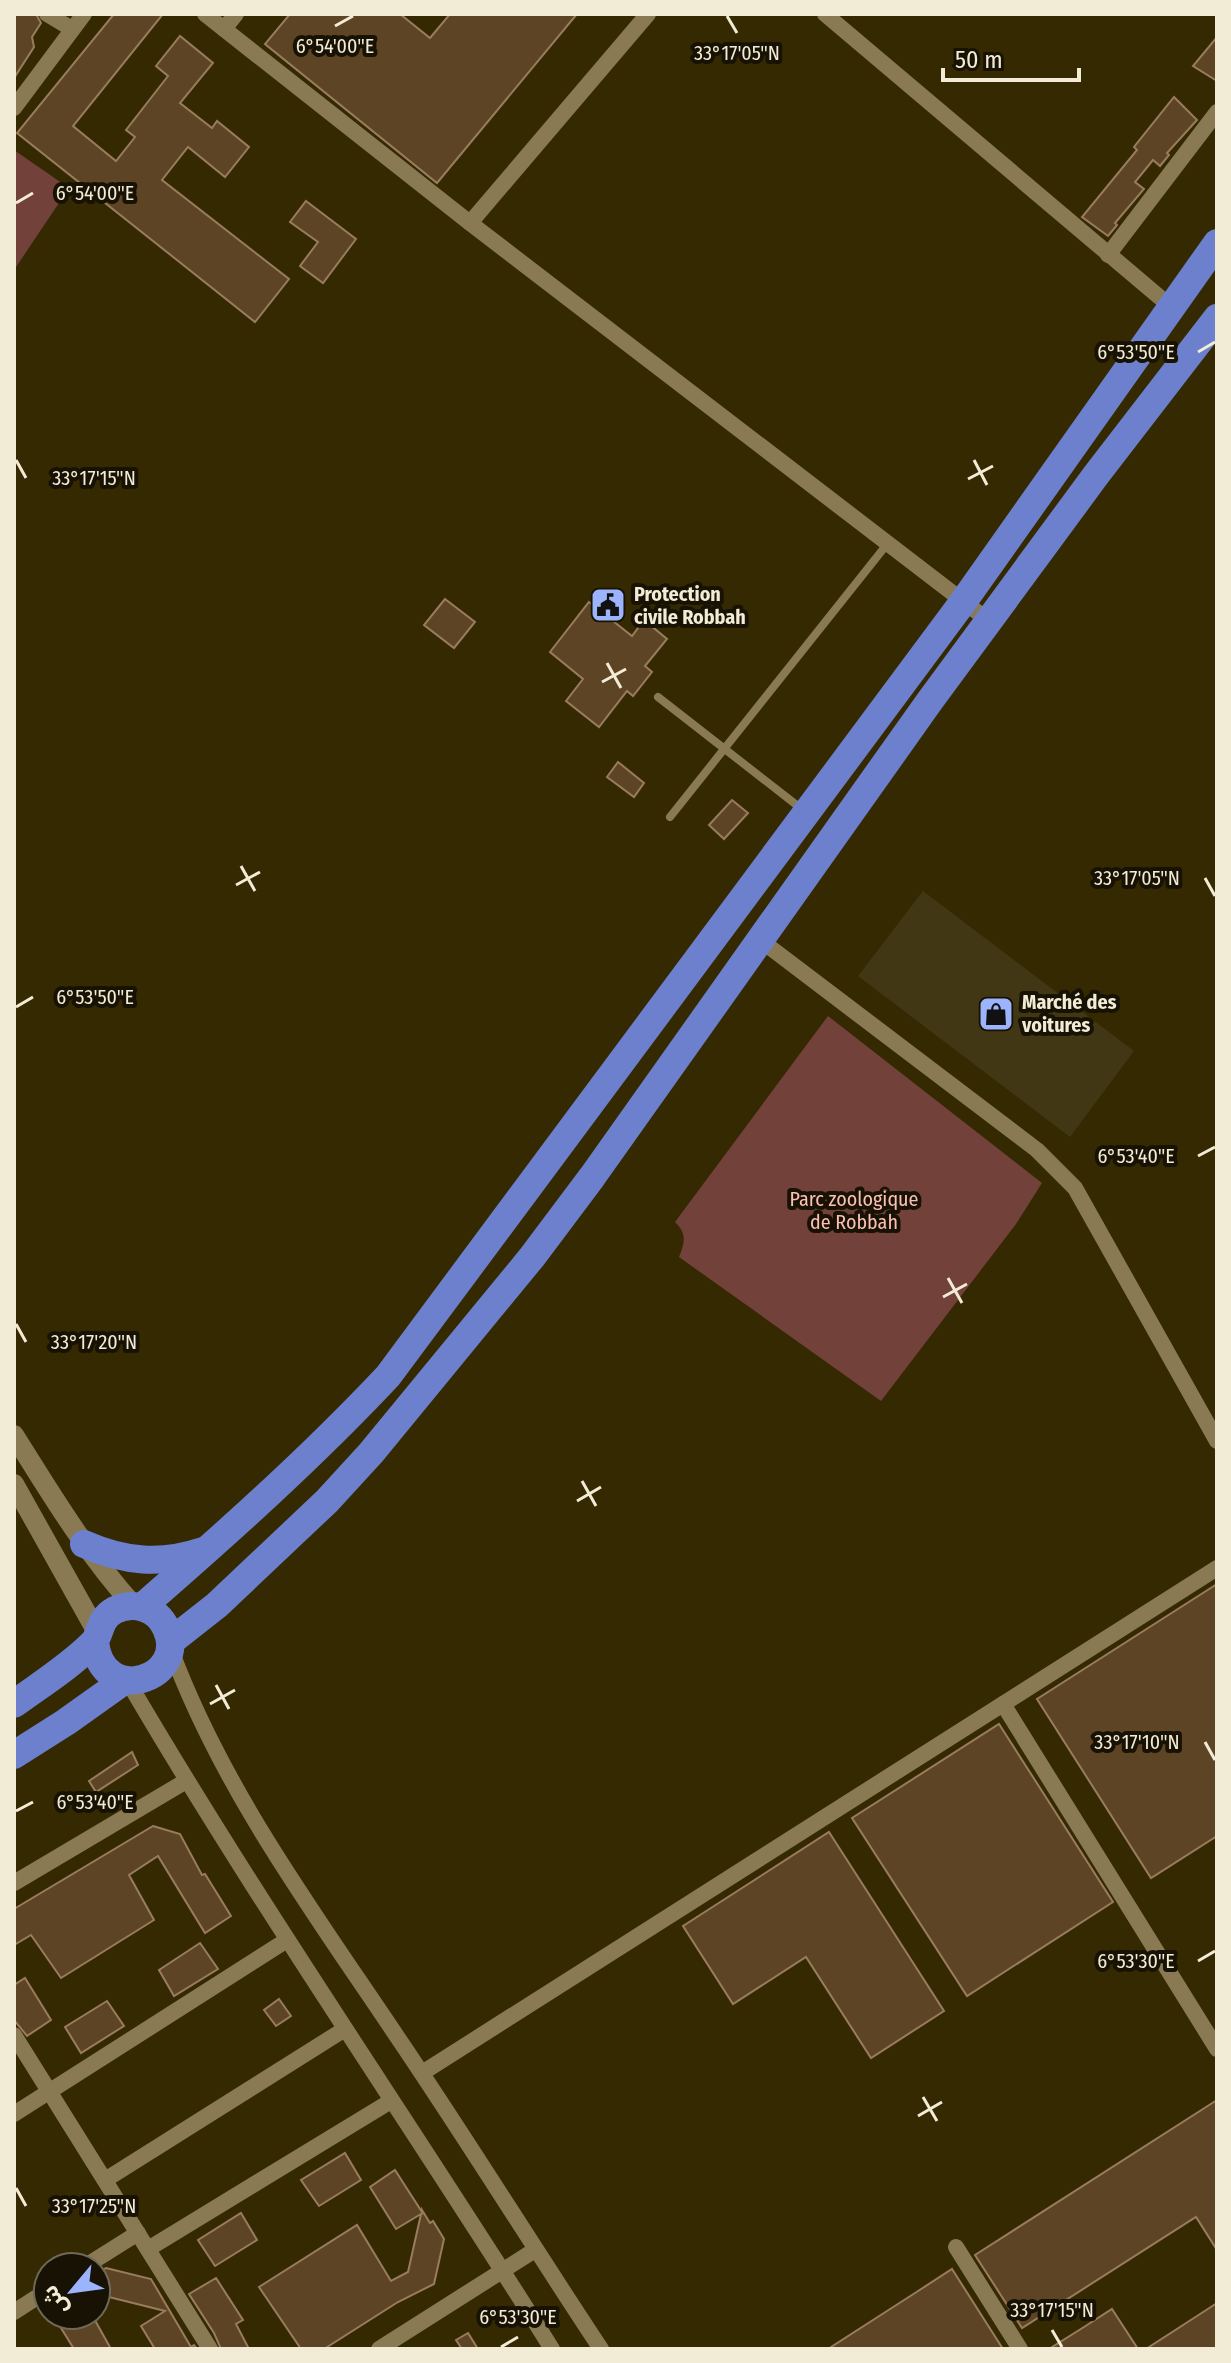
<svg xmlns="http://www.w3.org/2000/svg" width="1231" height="2363" font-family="'Fira Sans Condensed','Noto Sans Arabic',sans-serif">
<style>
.built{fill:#423714}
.green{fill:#72413a}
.building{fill:#5d4425;stroke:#987c5d;stroke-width:2}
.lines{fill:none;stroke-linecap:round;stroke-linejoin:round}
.service{stroke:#897a54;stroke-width:8}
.minor{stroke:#897a54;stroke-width:16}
.tertiary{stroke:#897a54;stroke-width:20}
.trunk{stroke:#6c80ce;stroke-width:28}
.ticks{fill:none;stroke:#f2ebd6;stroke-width:3}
.labels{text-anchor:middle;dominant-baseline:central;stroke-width:8;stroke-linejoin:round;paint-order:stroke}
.poi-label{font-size:20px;font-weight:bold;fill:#f2ebd6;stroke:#181204;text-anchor:start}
.park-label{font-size:20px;fill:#fdbfb4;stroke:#181204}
.ticks-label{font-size:20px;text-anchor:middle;fill:#f2ebd6;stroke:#181204;stroke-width:8;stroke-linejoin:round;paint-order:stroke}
</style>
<rect width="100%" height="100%" fill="#352902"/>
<polygon class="built" points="923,891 1134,1051 1070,1137 858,976"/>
<g class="green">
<polygon points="14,150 69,188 14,270"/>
<path d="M 828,1016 L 1042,1183 L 1016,1224 L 881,1401 L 679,1257 C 685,1242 687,1234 675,1222 Z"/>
</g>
<g class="building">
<polygon points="14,14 36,14 41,23 32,37 34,47 14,78"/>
<polygon points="114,14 163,14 73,126 116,161 135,137 126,130 168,76 156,66 180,36 213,63 180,103 212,128 217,121 249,147 225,177 188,147 162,180 289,279 255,322 17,133"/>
<polygon points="290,14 400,14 430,38 450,14 577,14 437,183 265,44"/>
<polygon points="1217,37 1217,81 1193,66"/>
<polygon points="1174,97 1197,120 1167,153 1169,155 1160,166 1153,160 1135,182 1144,189 1115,223 1117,225 1108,236 1082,217 1137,150 1134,147"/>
<polygon points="306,201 356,239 323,283 300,266 318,242 290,222"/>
<polygon points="445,599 475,622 454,648 424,625"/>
<polygon points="589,602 632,636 644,620 667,639 645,666 652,672 633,696 627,691 599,727 566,701 583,679 550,652"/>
<polygon points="618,762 644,783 634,797 607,777"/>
<polygon points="732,800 748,813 724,839 709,825"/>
<polygon points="1217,1584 1217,1836 1151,1878 1037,1699"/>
<polygon points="999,1724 1113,1902 967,1996 852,1818"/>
<polygon points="132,1752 138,1765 96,1792 89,1781"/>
<polygon points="153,1826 180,1834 202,1875 205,1874 231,1916 205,1933 158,1856 129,1875 154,1920 61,1978 31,1935 14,1945 14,1909"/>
<polygon points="829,1832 944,2011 871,2058 806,1957 733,2004 683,1926"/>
<polygon points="200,1943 218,1969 174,1996 159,1970"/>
<polygon points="25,1978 51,2020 27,2036 14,2020 14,1985"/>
<polygon points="279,1999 291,2016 276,2026 264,2010"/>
<polygon points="107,2001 124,2026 81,2053 65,2027"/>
<polygon points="1217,2100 1217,2250 1196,2217 1022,2328 975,2255"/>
<polygon points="345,2153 361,2180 319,2206 301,2180"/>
<polygon points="395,2170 422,2212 422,2210 430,2223 433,2221 444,2239 434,2284 398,2302 324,2349 301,2349 259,2287 357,2225 391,2281 408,2272 421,2214 396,2229 370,2187"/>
<polygon points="241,2213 257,2240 215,2266 198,2240"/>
<polygon points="106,2268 151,2279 191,2347 194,2345 197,2349 155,2349 141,2326 165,2311 105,2296 96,2302 96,2274"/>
<polygon points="952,2269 1003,2349 828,2349 915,2293"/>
<polygon points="216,2278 243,2320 236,2324 249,2349 221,2349 214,2333 189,2294"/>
<polygon points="1217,2303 1217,2349 1146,2349 1197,2316"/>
<polygon points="1112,2309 1138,2349 1049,2349 1084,2327"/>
<polygon points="53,2315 92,2315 111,2349 74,2349"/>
<polygon points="468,2333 478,2349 462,2349 456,2340"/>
</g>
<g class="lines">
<g class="service">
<polyline points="658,697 803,810"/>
<polyline points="670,817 888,543"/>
</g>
<g class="minor">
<polyline points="47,14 72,29"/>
<polyline points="205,14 470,223 989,621"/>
<polyline points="825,14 1170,306"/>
<polyline points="224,29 236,14"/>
<polyline points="14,108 84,14"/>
<polyline points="470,223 648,14"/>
<polyline points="1108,255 1217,112"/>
<polyline points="759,939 1037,1150 1075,1188 1217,1441"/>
<path d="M 171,1650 C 223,1790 313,1911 396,2035 C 466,2138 532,2245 601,2349"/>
<path d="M 127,1680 C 261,1909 412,2125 552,2349"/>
<polyline points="1003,1704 1217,2049"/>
<polyline points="14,1883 186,1781"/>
<polyline points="14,2035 210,2349"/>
<polyline points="422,2073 1217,1568"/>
<polyline points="14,2114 287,1940"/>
<polyline points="105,2180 345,2029"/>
<polyline points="956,2247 1020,2349"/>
<polyline points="148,2249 391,2101"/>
<polyline points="84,2267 138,2233"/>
<polyline points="14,2312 48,2290"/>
<polyline points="379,2349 535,2250"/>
</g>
<g class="tertiary">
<path d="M 14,1435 C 51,1494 87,1554 134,1606"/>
<polyline points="14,1484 97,1632"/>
</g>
<g class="trunk">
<path d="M 84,1544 C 125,1562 161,1565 203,1551"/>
<path d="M 142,1607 C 227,1533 311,1458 388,1376 L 963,602 L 1217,243"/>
<polyline points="170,1642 217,1605 327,1501 371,1453 532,1257 592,1177 929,702 1096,475 1217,318"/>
<path d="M 14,1704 C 40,1685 69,1667 92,1644 C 102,1635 97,1620 115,1610 C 124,1606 135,1605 144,1608 C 154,1611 162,1619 166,1628 C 190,1679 102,1708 95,1642"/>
<polyline points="14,1755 66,1722 125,1680"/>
</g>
</g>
<path class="ticks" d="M 727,16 L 737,33M 335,26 L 353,16M 16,203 L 33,193M 1198,352 L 1215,342M 16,460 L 26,478M 974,460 L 987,485M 968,479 L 993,466M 607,663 L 621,688M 602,682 L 626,669M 241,866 L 255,891M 1205,878 L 1215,896M 236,885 L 260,872M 16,1007 L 33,997M 1198,1156 L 1215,1147M 948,1278 L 962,1303M 943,1297 L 967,1284M 16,1324 L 26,1342M 582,1481 L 596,1506M 577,1501 L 601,1487M 216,1685 L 229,1709M 210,1704 L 235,1690M 1205,1742 L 1215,1760M 16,1811 L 33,1802M 1198,1961 L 1215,1951M 923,2097 L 937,2121M 918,2116 L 942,2102M 16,2188 L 26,2206M 1052,2330 L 1062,2347M 501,2347 L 518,2337"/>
<defs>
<symbol id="civic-square" viewBox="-11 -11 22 22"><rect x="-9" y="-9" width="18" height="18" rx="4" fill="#9cb4fd" stroke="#181204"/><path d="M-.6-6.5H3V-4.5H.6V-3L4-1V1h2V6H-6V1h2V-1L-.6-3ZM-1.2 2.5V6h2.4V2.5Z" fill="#111"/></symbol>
<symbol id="shop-square" viewBox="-11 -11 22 22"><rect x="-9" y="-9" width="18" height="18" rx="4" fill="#9cb4fd" stroke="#181204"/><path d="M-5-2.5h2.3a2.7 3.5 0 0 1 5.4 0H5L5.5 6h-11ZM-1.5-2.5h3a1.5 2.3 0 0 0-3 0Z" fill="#111"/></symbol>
</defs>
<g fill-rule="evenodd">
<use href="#civic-square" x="588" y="585" width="40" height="40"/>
<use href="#shop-square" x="976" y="994" width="40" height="40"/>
</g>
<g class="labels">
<g class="poi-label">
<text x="634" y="594">Protection<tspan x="634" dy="23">civile Robbah</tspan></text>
<text x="1022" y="1002">Marché des<tspan x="1022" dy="23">voitures</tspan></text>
</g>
<g class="park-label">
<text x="854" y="1199">Parc zoologique<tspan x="854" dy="23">de Robbah</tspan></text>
</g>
</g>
<g class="ticks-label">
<text x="335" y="53">6°54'00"E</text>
<text x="737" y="60">33°17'05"N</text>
<text x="95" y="200">6°54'00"E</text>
<text x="1136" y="359">6°53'50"E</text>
<text x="94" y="485">33°17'15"N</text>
<text x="1137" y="885">33°17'05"N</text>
<text x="95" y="1004">6°53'50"E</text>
<text x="1136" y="1163">6°53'40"E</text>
<text x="94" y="1349">33°17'20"N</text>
<text x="1137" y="1749">33°17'10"N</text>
<text x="95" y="1809">6°53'40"E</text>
<text x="1136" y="1968">6°53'30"E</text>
<text x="94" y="2213">33°17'25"N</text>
<text x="1052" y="2317">33°17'15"N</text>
<text x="518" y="2324">6°53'30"E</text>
</g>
<rect width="1231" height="2363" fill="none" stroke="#f2ebd6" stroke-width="32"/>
<g transform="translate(72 2291) rotate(241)"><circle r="38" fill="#181204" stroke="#6f6958" stroke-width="2"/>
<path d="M0-6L14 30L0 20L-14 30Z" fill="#9cb4fd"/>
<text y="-12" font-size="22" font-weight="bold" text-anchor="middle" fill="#f2ebd6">ش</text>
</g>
<path d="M943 68v12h136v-12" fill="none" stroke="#f2ebd6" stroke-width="4"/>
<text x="955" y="68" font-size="24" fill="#f2ebd6" stroke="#181204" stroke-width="6" paint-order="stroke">50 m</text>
</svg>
